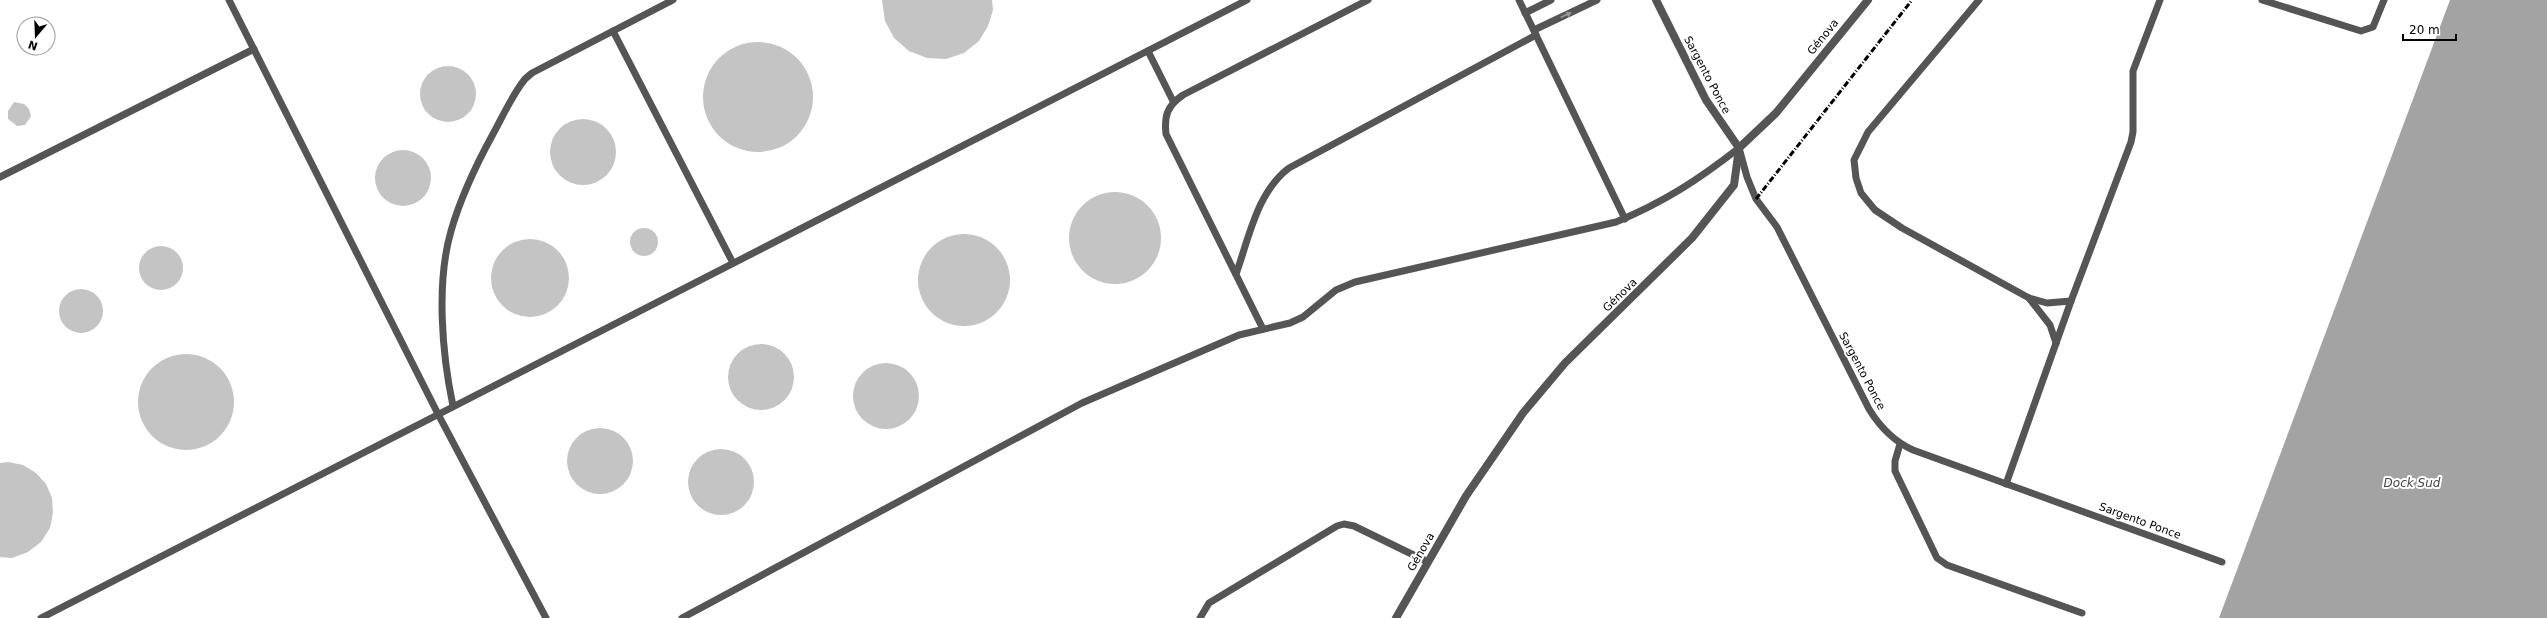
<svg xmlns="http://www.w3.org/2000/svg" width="2547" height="618" font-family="'DejaVu Sans',sans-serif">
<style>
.water{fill:#a3a3a3}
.building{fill:#c4c4c4}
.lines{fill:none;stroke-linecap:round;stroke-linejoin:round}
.lane{stroke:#555;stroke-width:7}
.street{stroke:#555;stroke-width:8}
.rail{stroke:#000;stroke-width:3;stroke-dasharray:6 2 1 2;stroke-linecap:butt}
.oneway{fill:#999}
.labels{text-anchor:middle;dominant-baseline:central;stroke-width:4;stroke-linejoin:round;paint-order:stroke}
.street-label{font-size:11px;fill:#000;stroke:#fff}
.water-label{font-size:12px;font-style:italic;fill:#444;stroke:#fff}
</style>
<rect width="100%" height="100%" fill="#fff"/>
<polygon class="water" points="2450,0 2547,0 2547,618 2219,618"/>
<g class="building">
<polygon points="882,0 992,0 993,10 988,26 979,41 964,53 946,59 927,58 909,51 894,38 885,21"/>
<circle cx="758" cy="97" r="55"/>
<circle cx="448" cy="94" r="28"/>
<polygon points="14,102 24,104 29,109 31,116 25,125 17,126 8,119 8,111"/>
<circle cx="583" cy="152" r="33"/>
<circle cx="403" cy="178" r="28"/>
<circle cx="1115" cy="238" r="46"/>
<circle cx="644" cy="242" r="14"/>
<circle cx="964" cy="280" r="46"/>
<circle cx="530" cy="278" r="39"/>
<circle cx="161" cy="268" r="22"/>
<circle cx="81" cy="311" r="22"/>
<circle cx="761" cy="377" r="33"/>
<circle cx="186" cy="402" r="48"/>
<circle cx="886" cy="396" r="33"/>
<circle cx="600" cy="461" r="33"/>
<circle cx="721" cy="482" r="33"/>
<polygon points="8,462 23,465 36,473 46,484 52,498 53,513 50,528 41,542 28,552 12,558 0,557 0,463"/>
</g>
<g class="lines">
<g class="lane">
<polyline points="229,0 438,414 546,618"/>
<polyline points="1519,0 1625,219"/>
<polyline points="1979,0 1868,132 1854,160 1856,178 1861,193 1875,210 1902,228 2029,298 2047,303 2071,301"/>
<polyline points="2262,0 2361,31 2373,27 2384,0"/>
<polyline points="1525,13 1551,0"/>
<polyline points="1534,30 1597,0"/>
<polyline points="613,31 733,263"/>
<polyline points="1148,51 1173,101"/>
<polyline points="0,177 254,49"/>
<path d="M 1236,274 C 1249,238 1257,192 1289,168 L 1536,35"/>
<polyline points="2029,298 2050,325 2056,343"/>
<path d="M 1263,329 L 1166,134 C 1164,116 1167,106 1183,95 L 1368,0"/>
<path d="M 453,406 C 442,354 436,283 451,231 C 461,196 476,165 493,134 C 503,116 512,95 525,79 L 532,73 L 673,0"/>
<polyline points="1900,444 1895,461 1895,471 1937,558 1947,565 2082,613"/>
<polyline points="2006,484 2071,301 2131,142 2133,132 2133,71 2160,0"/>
<polyline points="41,618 1247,0"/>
<path d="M 682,618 L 1082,403 L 1239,335 L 1290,323 L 1303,317 L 1336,290 L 1355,282 L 1616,222 C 1664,202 1698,180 1739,148 L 1747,177 L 1756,199 L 1777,227 L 1869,409 C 1880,427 1893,441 1913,450 L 2222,562"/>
<polyline points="1200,618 1209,603 1337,526 1344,524 1354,526 1428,562"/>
</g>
<g class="street">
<polyline points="1656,0 1706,100 1739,148"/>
<polyline points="1396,618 1466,496 1523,413 1565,363 1692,238 1734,185 1739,148 1776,113 1868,0"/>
</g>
<polyline class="rail" points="1756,199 1912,0"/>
</g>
<defs><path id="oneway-solid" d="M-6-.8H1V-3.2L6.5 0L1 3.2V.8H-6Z"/></defs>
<use class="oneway" href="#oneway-solid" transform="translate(1566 15) rotate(-25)"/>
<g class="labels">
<g class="street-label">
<text transform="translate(1823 37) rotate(-51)">Génova</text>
<text transform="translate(1707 75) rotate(62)">Sargento Ponce</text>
<text transform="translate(1620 295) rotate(-44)">Génova</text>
<text transform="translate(1862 371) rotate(62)">Sargento Ponce</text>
<text transform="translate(2140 521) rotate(20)">Sargento Ponce</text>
<text transform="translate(1421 552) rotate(-60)">Génova</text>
</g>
<g class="water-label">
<text x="2412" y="483">Dock Sud</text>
</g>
</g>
<g transform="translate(36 36) rotate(199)"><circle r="19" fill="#ffffff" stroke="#999999"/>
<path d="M0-3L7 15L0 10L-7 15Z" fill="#000000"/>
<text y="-6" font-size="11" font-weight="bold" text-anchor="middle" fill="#000000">N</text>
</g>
<path d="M2403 34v6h53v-6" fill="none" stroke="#000000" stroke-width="2"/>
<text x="2409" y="34" font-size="12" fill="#000000" stroke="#ffffff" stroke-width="3" paint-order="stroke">20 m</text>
</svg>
